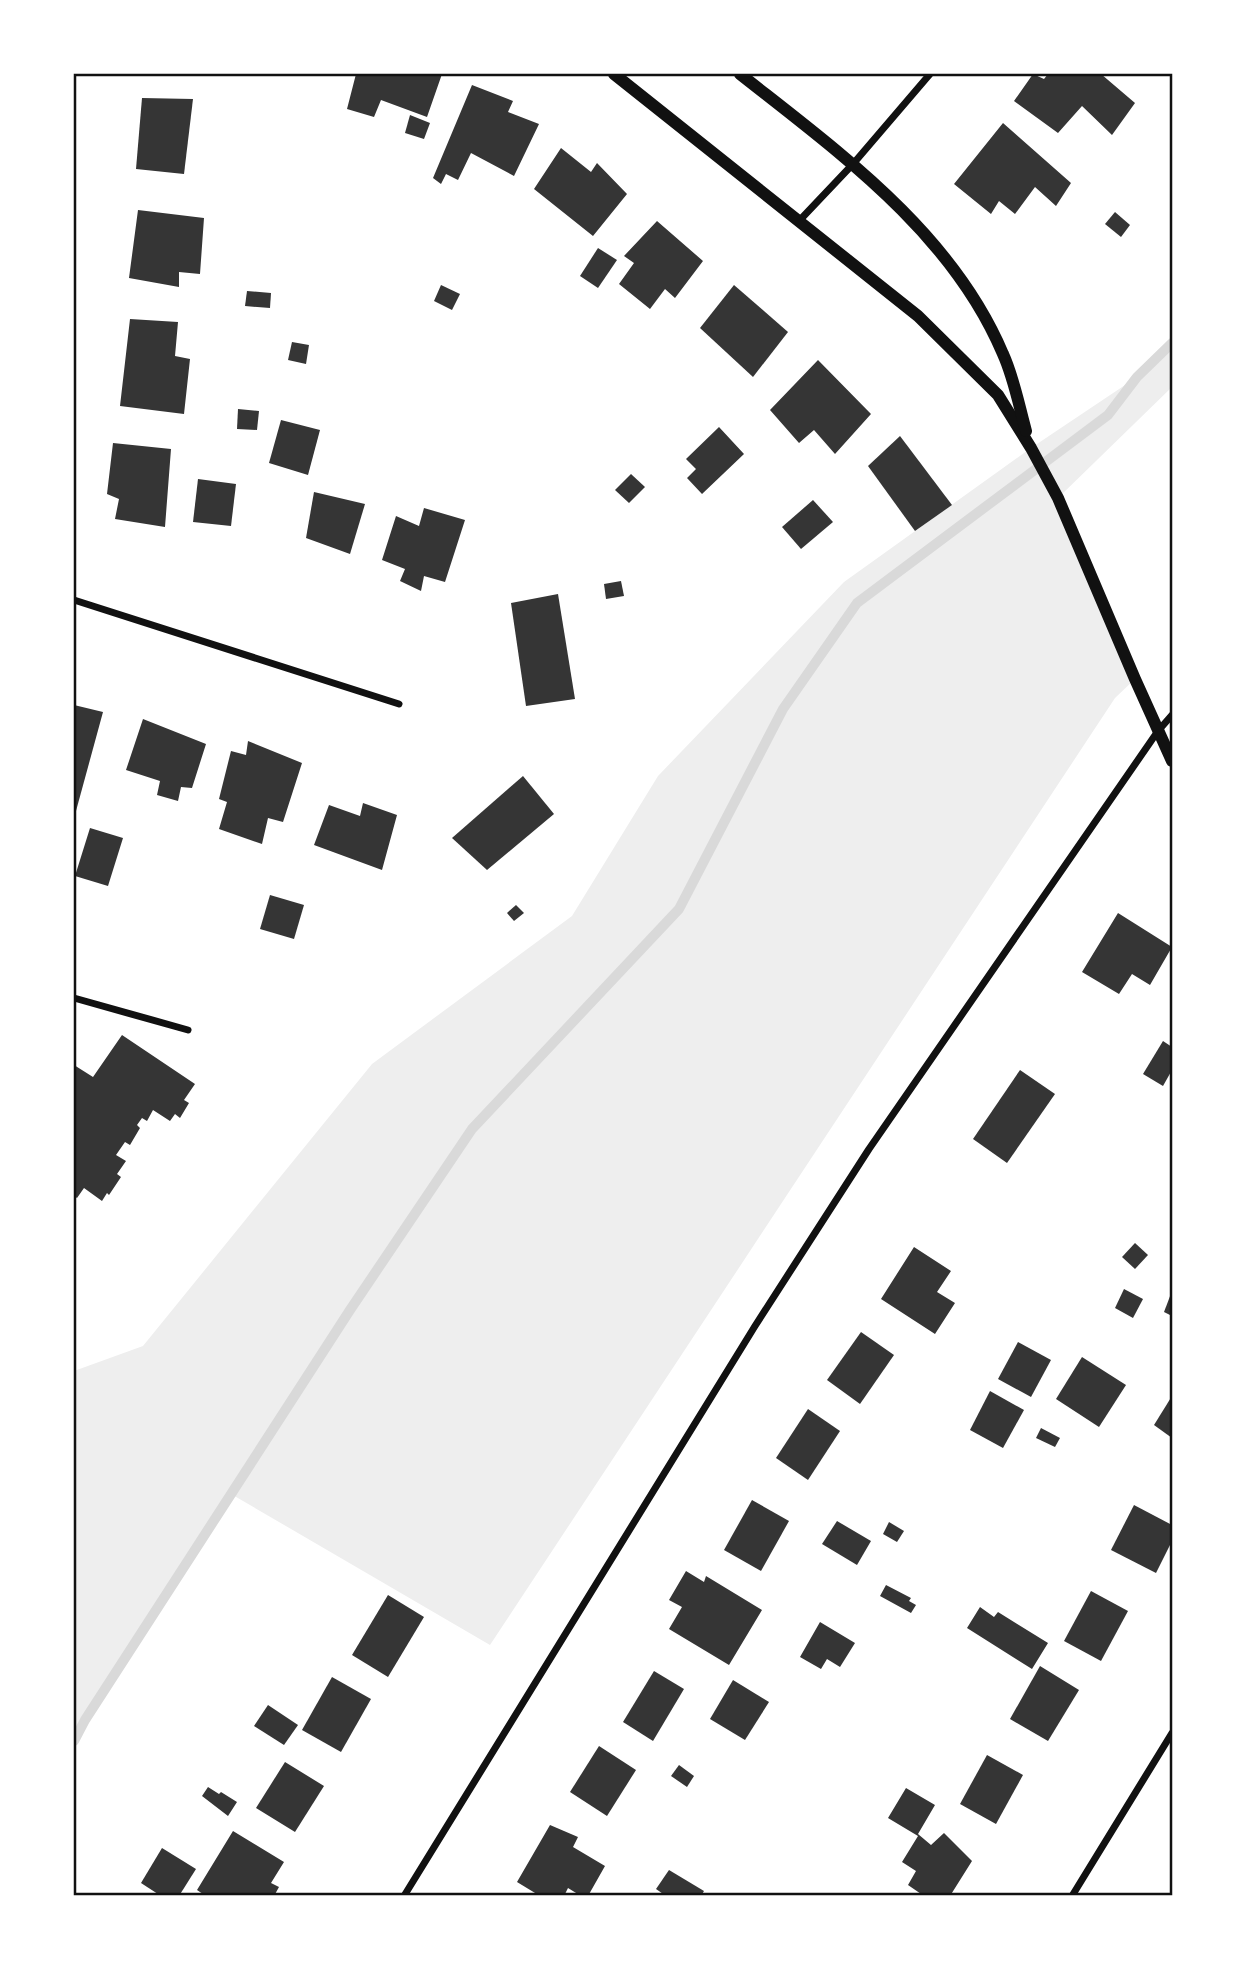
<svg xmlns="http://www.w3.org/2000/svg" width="1246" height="1969" font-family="Manrope,sans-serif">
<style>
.green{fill:#eee}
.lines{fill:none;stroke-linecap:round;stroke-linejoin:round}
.stream{stroke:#d9d9d9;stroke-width:10}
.building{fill:#353535}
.minor{stroke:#111;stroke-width:7}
.tertiary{stroke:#111;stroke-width:12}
.neatline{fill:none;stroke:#111;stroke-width:2.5}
</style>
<rect width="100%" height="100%" fill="#fff"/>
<polygon class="green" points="1172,343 1172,387 1058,498 1135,679 1115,698 490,1645 231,1494 74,1740 74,1371 143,1346 372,1064 572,916 658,776 844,582 1031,448 1137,377"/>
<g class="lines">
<polyline class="stream" points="74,1741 85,1720 350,1310 472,1129 679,909 783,709 857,603 1108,415 1137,377 1172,343"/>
</g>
<g class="building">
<polygon points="356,74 442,74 427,117 381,100 374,117 347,109"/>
<polygon points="1033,74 1044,79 1048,74 1101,74 1135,103 1112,135 1082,106 1058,133 1014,101"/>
<polygon points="472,85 513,101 508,112 539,124 514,176 471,153 458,180 446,174 441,184 433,178"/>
<polygon points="142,98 193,99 184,174 136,169"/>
<polygon points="410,115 430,123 424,139 405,133"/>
<polygon points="1003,123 1071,183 1056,206 1035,187 1015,214 999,201 991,214 954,184"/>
<polygon points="561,148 591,172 597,163 627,194 593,236 534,189"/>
<polygon points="138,210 204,218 200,274 179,272 179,287 129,278"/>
<polygon points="1115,212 1130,225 1121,237 1105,224"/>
<polygon points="657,221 703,261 675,298 665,289 650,309 619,284 634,263 624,256"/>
<polygon points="598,248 617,260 598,288 580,276"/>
<polygon points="441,285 460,294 452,310 434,301"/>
<polygon points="734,285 788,332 753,377 700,328"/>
<polygon points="247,291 271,293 270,308 245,306"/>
<polygon points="130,319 178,322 175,356 190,359 184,414 120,406"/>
<polygon points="292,342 309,345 306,364 288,360"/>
<polygon points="818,360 871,414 835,454 814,430 799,443 770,410"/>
<polygon points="238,409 259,411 257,430 237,429"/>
<polygon points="281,420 320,430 308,475 269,463"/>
<polygon points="719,427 744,454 702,494 687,478 696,469 686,459"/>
<polygon points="900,436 952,505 915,531 868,466"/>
<polygon points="113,443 171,449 165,527 115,519 119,499 107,494"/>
<polygon points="631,474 645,487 629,503 615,490"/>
<polygon points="198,479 236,484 231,526 193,522"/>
<polygon points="314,492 365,504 350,554 306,538"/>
<polygon points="813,500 833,522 801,549 782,527"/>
<polygon points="424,508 465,520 445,582 424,576 421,591 400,581 405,569 382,560 396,516 419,526"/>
<polygon points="621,581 624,596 606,599 604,584"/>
<polygon points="558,594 575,699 526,706 511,603"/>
<polygon points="74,705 103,712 76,811 74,810"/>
<polygon points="143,719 206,744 192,788 181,787 178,801 157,795 160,781 126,770"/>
<polygon points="248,741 302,763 283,822 268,818 262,844 219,829 227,802 219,799 231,751 246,755"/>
<polygon points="523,776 554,814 487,870 452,838"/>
<polygon points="363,803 397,815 382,870 314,845 329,805 360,816"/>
<polygon points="90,828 123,838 108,886 75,876"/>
<polygon points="270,895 304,905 294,939 260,929"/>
<polygon points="516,905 524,913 514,921 507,913"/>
<polygon points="1118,913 1172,947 1150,985 1132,974 1119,994 1082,972"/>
<polygon points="122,1035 195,1084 184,1100 189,1103 180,1118 175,1114 170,1121 153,1110 147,1121 142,1118 137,1125 140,1128 130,1145 125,1142 116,1155 126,1161 117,1174 121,1177 109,1195 107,1193 102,1201 84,1188 77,1198 74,1196 74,1065 93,1077"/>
<polygon points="1163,1041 1172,1047 1172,1070 1163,1086 1143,1074"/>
<polygon points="1020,1070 1055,1094 1007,1163 973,1139"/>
<polygon points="1135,1243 1148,1255 1135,1269 1122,1257"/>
<polygon points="914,1247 951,1271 937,1292 955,1303 935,1334 881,1299"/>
<polygon points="1124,1289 1143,1299 1133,1318 1115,1308"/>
<polygon points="1172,1291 1172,1316 1164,1312"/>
<polygon points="861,1332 894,1355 860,1404 827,1380"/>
<polygon points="1018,1342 1051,1360 1031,1397 998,1379"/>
<polygon points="1082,1357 1126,1385 1099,1427 1056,1399"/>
<polygon points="990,1391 1024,1410 1003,1448 970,1430"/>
<polygon points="1172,1396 1172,1438 1154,1425"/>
<polygon points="808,1409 840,1431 808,1480 776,1458"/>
<polygon points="1041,1428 1060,1438 1055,1447 1036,1438"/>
<polygon points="752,1500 789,1521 761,1571 724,1550"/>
<polygon points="1134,1505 1172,1525 1172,1541 1156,1573 1111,1550"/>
<polygon points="837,1521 871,1541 857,1565 822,1544"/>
<polygon points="889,1522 904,1531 897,1542 883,1534"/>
<polygon points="686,1571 704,1582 706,1576 762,1610 729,1665 669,1629 682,1607 669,1600"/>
<polygon points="886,1585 911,1598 909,1601 916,1605 911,1613 880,1596"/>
<polygon points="1091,1591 1128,1611 1101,1661 1064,1641"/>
<polygon points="388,1595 424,1617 388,1677 352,1655"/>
<polygon points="980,1607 994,1617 998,1612 1048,1643 1032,1669 967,1628"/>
<polygon points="820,1622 855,1643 840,1667 827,1659 821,1669 800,1657"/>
<polygon points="1040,1666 1079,1690 1048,1741 1010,1719"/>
<polygon points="654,1671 684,1689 653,1741 623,1722"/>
<polygon points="332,1677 371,1699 341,1752 302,1730"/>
<polygon points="733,1680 769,1702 745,1740 710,1719"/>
<polygon points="268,1705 298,1725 284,1745 254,1726"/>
<polygon points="599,1746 636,1770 607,1816 570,1792"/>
<polygon points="987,1755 1023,1775 996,1824 960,1804"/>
<polygon points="285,1762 324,1786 295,1832 256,1808"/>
<polygon points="679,1765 694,1776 687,1787 671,1776"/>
<polygon points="208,1787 219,1794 221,1792 237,1802 228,1816 202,1796"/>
<polygon points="906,1788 935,1805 918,1834 931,1845 944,1833 972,1861 950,1896 924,1896 908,1885 916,1871 902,1862 918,1836 888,1818"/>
<polygon points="550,1825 578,1837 573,1847 605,1866 588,1896 581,1896 568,1888 564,1896 540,1896 517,1882"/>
<polygon points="233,1831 284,1862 271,1883 279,1887 274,1896 206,1896 197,1890"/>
<polygon points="162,1848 196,1869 179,1896 161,1896 141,1883"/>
<polygon points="669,1870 704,1891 701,1896 666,1896 656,1889"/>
</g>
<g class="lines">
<g class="minor">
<polyline points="799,221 853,164 930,74"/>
<polyline points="74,600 399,704"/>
<polyline points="74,998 188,1030"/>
<polyline points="404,1896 755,1326 869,1149 1158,731 1172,715"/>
<polyline points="1072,1896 1172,1733"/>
</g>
<g class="tertiary">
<polyline points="614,74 918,316 998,395 1031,448 1058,498 1135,679 1172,761"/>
<path d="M 740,74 C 840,153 952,233 1003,354 C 1014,378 1019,406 1026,431"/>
</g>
</g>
<rect width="1246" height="1969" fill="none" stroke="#ffffff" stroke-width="150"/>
<rect x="75" y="75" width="1096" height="1819" class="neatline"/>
</svg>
